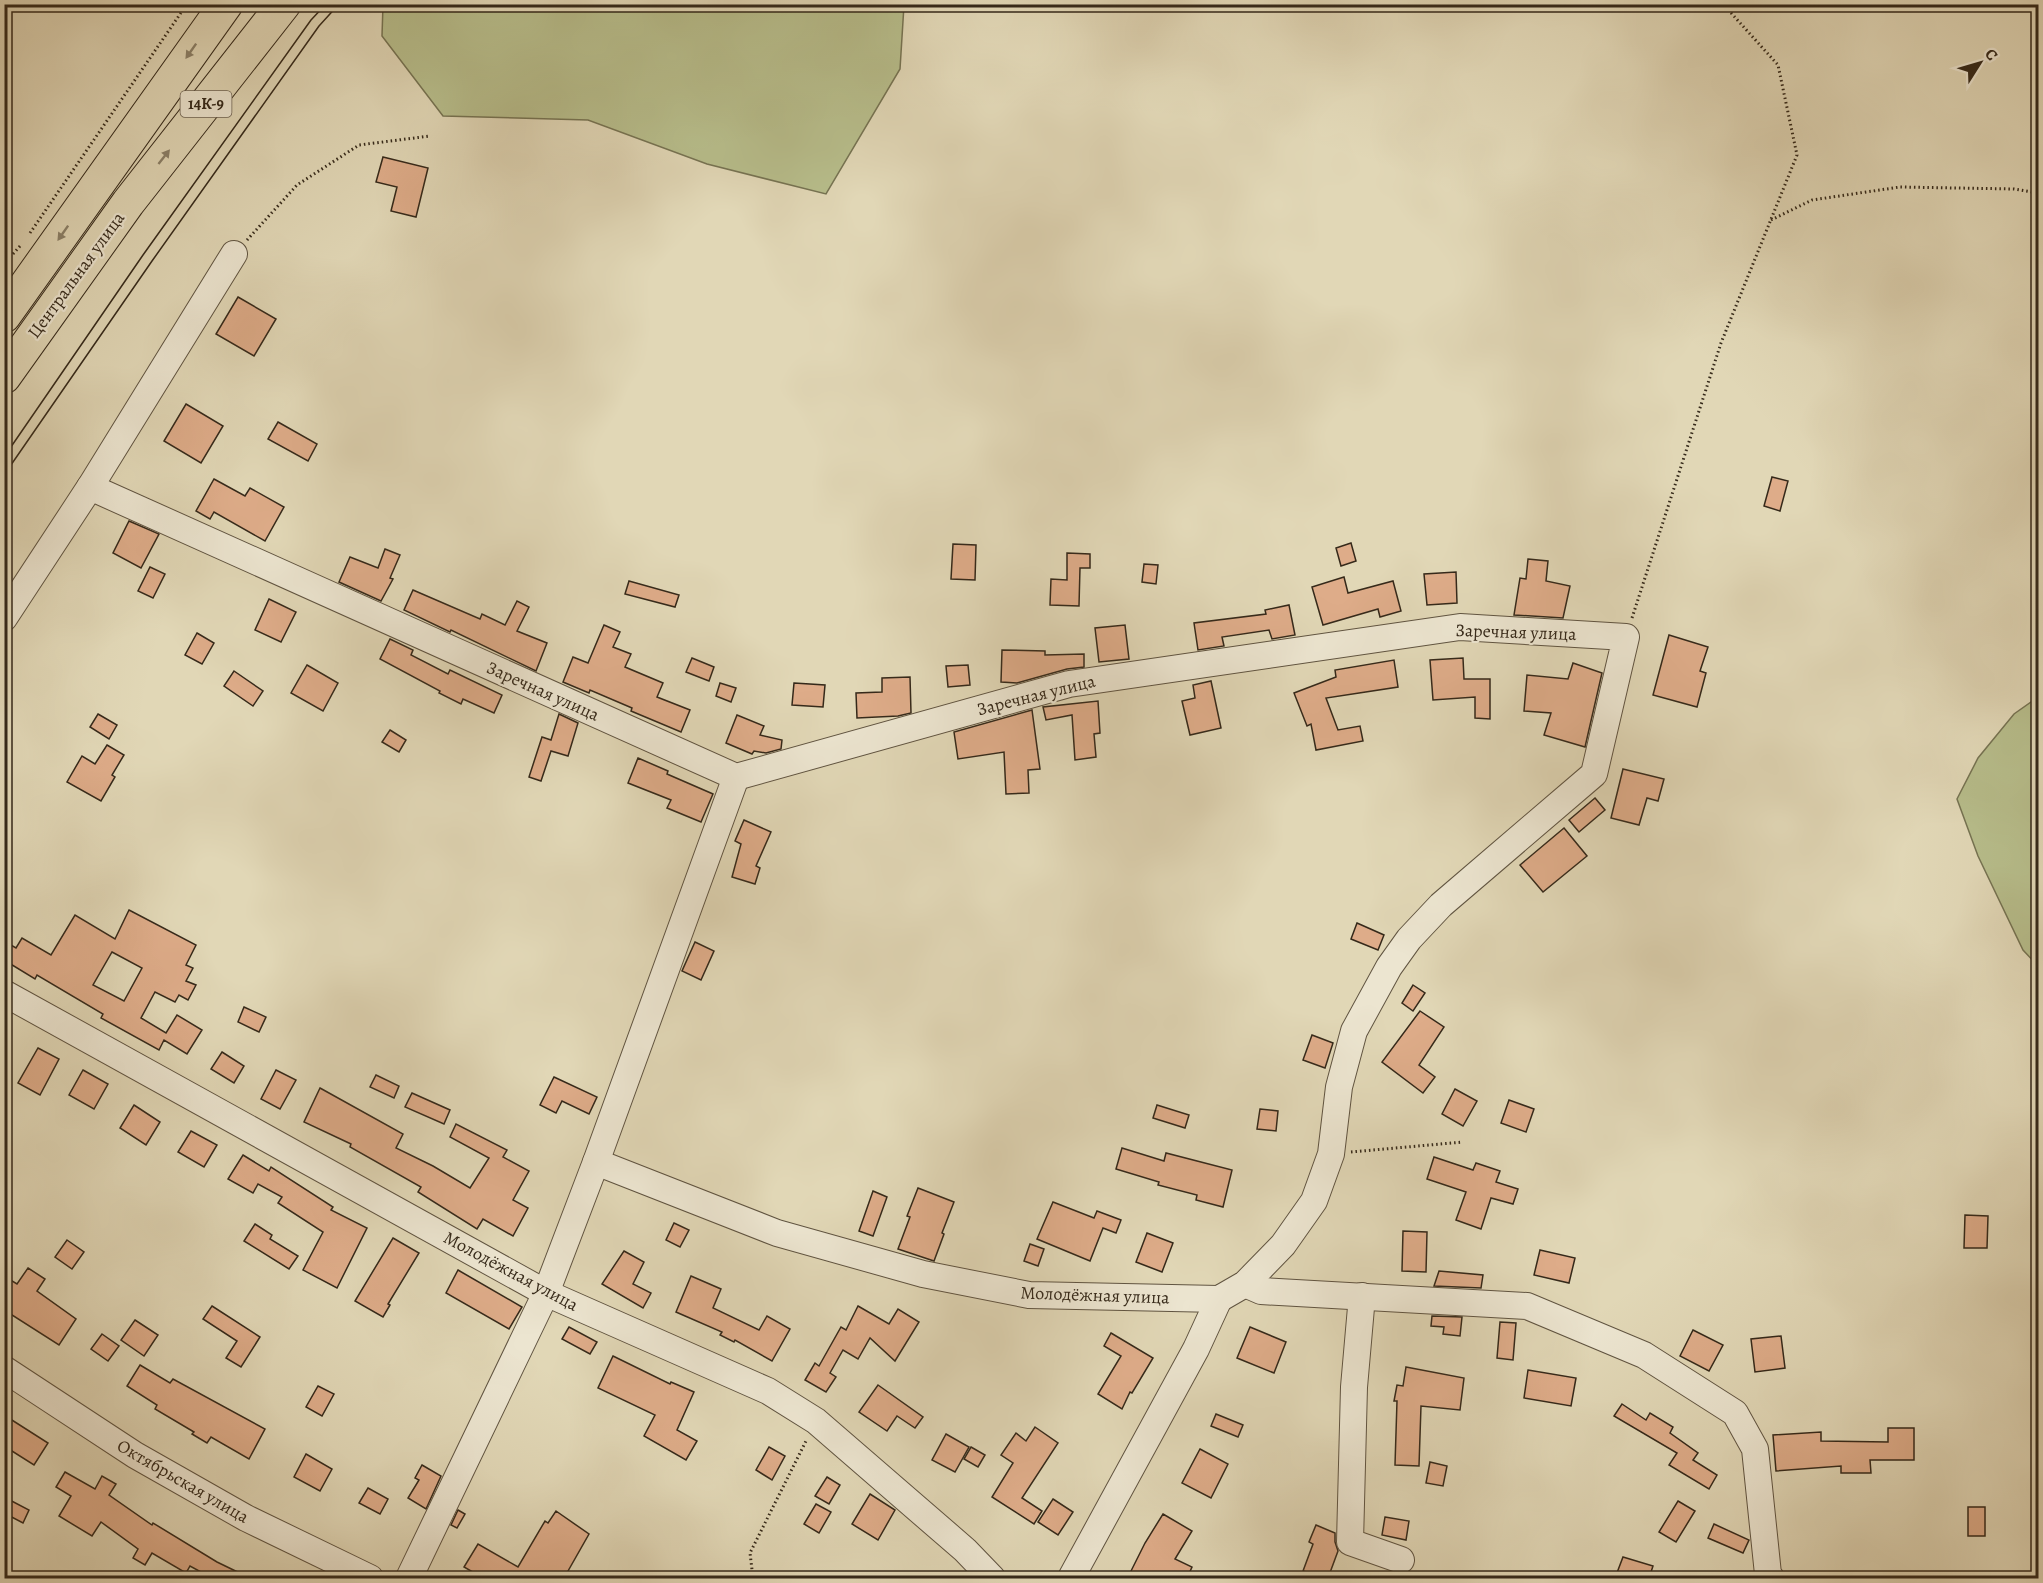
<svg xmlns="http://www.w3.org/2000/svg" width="2043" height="1583" font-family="Alegreya,serif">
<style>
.green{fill:#b7bd8b;stroke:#767352;stroke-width:1.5}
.building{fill:#deac89;stroke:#35291a;stroke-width:1.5;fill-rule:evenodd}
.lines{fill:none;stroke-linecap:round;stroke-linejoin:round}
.minor-casing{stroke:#605441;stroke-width:28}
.major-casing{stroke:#35291a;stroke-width:35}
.path{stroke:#35291a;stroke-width:3;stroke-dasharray:1.5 3;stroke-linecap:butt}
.minor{stroke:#ece5d0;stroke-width:26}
.major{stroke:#e1d7b6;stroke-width:33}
.tram{stroke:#35291a;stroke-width:1.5}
.oneway{fill:#8b8068}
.labels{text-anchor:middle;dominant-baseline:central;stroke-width:4.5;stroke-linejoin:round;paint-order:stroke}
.shield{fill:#ece5d0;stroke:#6c6151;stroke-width:1.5}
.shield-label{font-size:16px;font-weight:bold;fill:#35291a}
.street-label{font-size:18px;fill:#35291a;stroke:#ece5d0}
</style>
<rect width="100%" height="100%" fill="#e1d7b6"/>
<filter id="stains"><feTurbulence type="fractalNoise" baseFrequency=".00333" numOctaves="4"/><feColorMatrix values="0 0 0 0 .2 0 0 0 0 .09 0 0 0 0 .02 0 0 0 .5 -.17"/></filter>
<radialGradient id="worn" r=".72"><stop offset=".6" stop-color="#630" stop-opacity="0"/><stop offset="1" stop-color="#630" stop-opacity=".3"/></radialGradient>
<g class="green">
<polygon points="383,5 383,4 904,5 900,69 826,194 707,164 588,120 443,116 382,36"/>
<polygon points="2038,697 2038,966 2023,950 1978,856 1957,799 1978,758 2014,714"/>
</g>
<g class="building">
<polygon points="383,157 428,168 416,217 391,211 397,187 376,182"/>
<polygon points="238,297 276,319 254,356 216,334"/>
<polygon points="186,404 223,426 201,463 164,441"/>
<polygon points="278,422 317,444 308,461 268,439"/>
<polygon points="1772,477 1788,481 1780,511 1764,506"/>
<polygon points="214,479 245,496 250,488 284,507 265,541 214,512 210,519 196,511"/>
<polygon points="129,521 159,534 141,568 113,553"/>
<polygon points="1351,543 1356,561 1341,566 1336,548"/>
<polygon points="953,544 976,545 975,580 951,579"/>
<polygon points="385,549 400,555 390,578 393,579 381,601 339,582 350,557 378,568"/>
<polygon points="1067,553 1090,554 1090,568 1080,568 1079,606 1050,605 1051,579 1067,580"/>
<polygon points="1528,559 1548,561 1546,581 1570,586 1563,618 1514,615 1520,578 1526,579"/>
<polygon points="1144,564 1158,565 1156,584 1142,582"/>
<polygon points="150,567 165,574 153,598 138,591"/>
<polygon points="1456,572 1457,603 1427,605 1424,574"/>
<polygon points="1344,577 1348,593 1393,581 1401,611 1380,617 1378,609 1323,625 1312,587"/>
<polygon points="629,581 679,595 675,607 625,594"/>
<polygon points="413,590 480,619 482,614 505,625 517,601 529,607 517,631 547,643 536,671 451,630 450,632 404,610"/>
<polygon points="269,599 296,612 281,642 255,630"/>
<polygon points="1289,605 1295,635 1272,639 1269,630 1222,637 1224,646 1198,650 1194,623 1266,614 1265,610"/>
<polygon points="604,625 620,632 613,647 631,654 625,667 663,683 657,697 690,710 681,732 631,711 632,708 590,690 589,693 563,682 573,657 588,663"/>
<polygon points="1125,625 1129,659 1099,662 1095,628"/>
<polygon points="197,633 214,643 202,664 185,655"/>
<polygon points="1669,635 1708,647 1700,671 1706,673 1697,707 1653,695"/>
<polygon points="390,639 413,650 411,655 448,674 450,670 502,695 494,713 463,699 461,704 439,693 440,691 380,659"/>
<polygon points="1002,650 1045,651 1045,655 1084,654 1084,667 1067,669 1017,683 1001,682"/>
<polygon points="692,658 714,667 709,681 686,672"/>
<polygon points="1463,658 1464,679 1490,679 1490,719 1475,718 1475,697 1433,700 1430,660"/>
<polygon points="1394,660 1398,687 1326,698 1338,730 1360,726 1363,741 1316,750 1311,724 1307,726 1294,693 1336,677 1335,670"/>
<polygon points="1573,663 1602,673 1585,747 1544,735 1551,713 1524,711 1527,675 1568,679"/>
<polygon points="307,665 338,683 323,711 291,693"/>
<polygon points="968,665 970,685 948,687 946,666"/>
<polygon points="234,671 263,691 253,706 224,686"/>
<polygon points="910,677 911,713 898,716 857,718 856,693 882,692 882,678"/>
<polygon points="1211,681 1221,728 1190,735 1182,701 1195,698 1193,685"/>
<polygon points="720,683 736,688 731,702 716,696"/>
<polygon points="794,683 825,685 823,707 792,705"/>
<polygon points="1098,701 1100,733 1094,734 1096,757 1075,760 1072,715 1046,720 1043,707"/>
<polygon points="1032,710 1040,769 1028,770 1029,793 1006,794 1004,752 958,759 954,732"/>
<polygon points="98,714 117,725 109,739 90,727"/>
<polygon points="559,714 578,723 568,756 551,751 541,781 529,777 542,737 551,740"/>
<polygon points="737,715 764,726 760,735 782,740 781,749 766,753 754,751 752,754 726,743"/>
<polygon points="390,730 406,740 399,752 382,742"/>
<polygon points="107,745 124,755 112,775 115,777 101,801 67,782 82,756 95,764"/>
<polygon points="638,758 668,771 667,774 713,794 701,822 667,808 671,800 628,783"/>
<polygon points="1623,769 1664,779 1658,801 1647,798 1639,825 1611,818"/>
<polygon points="1595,798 1605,810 1579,832 1569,820"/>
<polygon points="744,820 771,832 756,866 760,868 755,884 732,877 741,844 735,841"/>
<polygon points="1564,828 1587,856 1543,892 1520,865"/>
<path d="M 129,910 L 196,945 L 186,965 L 193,968 L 186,981 L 196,985 L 188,1000 L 179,995 L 175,1002 L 155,992 L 141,1018 L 166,1033 L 177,1015 L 202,1030 L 187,1054 L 164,1040 L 159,1050 L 101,1018 L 103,1014 L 37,975 L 35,979 L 4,960 L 4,941 L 16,948 L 22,938 L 51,955 L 75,915 L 115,939 ZM 112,952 L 142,968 L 124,1001 L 93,985 Z"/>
<polygon points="1357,923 1384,935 1378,950 1351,939"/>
<polygon points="695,942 714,951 701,980 682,971"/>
<polygon points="1413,985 1425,993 1413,1011 1402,1003"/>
<polygon points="244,1007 266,1017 259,1032 238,1022"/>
<polygon points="1420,1011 1444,1027 1419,1065 1435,1077 1423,1093 1382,1062"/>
<polygon points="1312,1035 1333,1043 1325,1068 1303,1060"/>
<polygon points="38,1048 59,1059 40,1095 18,1083"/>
<polygon points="222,1052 244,1066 234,1083 211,1069"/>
<polygon points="83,1070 108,1084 94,1109 69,1095"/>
<polygon points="276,1070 296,1080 280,1109 261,1099"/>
<polygon points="376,1075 399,1086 394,1098 370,1087"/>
<polygon points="554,1077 597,1097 589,1114 562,1101 556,1113 540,1105"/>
<polygon points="320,1088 403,1134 396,1148 433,1166 470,1188 489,1158 450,1137 456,1124 507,1150 503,1157 529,1171 513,1200 528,1208 513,1236 483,1219 477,1229 418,1192 421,1187 350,1147 351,1144 304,1122"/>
<polygon points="1455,1089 1477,1101 1463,1126 1442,1114"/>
<polygon points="412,1093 450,1110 444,1124 405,1107"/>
<polygon points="1509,1100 1534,1109 1526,1132 1501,1123"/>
<polygon points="134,1105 160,1122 146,1145 120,1128"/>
<polygon points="1157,1105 1189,1115 1185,1128 1153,1118"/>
<polygon points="1260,1109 1278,1111 1276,1131 1257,1129"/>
<polygon points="191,1131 217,1145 204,1167 178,1152"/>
<polygon points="1122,1148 1164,1161 1166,1153 1232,1170 1223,1207 1196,1200 1197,1195 1158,1185 1159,1182 1116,1169"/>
<polygon points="243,1155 269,1171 271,1167 333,1207 331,1210 367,1228 337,1288 303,1270 323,1232 278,1203 282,1197 258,1184 253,1193 228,1179"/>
<polygon points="1434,1157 1473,1170 1476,1163 1500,1171 1496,1182 1518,1189 1513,1204 1491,1198 1481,1229 1456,1220 1466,1192 1427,1179"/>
<polygon points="918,1188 954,1202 942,1233 944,1234 934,1261 898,1249 910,1217 907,1216"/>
<polygon points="873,1191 887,1197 873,1236 859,1231"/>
<polygon points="1053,1202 1094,1218 1097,1211 1121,1220 1116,1233 1103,1228 1090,1261 1037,1239"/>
<polygon points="1965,1215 1988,1216 1987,1248 1964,1248"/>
<polygon points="674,1223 689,1230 680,1247 666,1240"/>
<polygon points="255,1224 272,1235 270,1239 298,1256 289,1269 244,1241"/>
<polygon points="1403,1231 1427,1232 1426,1272 1402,1271"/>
<polygon points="1147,1233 1173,1243 1162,1272 1136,1262"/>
<polygon points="393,1238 419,1253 388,1304 390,1305 383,1317 355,1301"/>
<polygon points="67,1240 84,1252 72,1269 55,1257"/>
<polygon points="1030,1244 1044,1249 1038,1266 1024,1261"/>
<polygon points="1540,1250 1575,1258 1569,1283 1534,1275"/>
<polygon points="624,1251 644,1262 633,1284 651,1293 643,1308 602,1284"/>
<polygon points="28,1268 45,1279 37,1291 76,1319 59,1345 9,1313 4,1313 4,1276 17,1284"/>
<polygon points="458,1270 522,1307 509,1329 446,1293"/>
<polygon points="1439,1271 1483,1275 1481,1288 1434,1286"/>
<polygon points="691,1276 721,1289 713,1308 759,1330 767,1316 790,1329 772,1361 735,1340 734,1342 720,1335 722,1332 676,1312"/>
<polygon points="212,1306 260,1337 241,1367 226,1358 237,1341 203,1319"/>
<polygon points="858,1306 889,1324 898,1309 919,1322 895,1361 870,1338 858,1359 843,1350 830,1373 836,1377 826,1392 805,1380 815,1363 819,1366 841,1327 846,1330"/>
<polygon points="1432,1316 1462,1317 1460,1336 1443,1334 1444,1327 1431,1326"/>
<polygon points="135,1320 158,1335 144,1356 121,1340"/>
<polygon points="1500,1322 1516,1323 1513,1360 1497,1358"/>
<polygon points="569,1327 597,1342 590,1354 562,1339"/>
<polygon points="1250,1327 1286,1342 1274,1373 1237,1358"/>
<polygon points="1693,1330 1723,1345 1709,1371 1680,1356"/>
<polygon points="1111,1333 1153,1358 1132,1393 1130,1392 1122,1409 1098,1394 1121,1356 1104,1346"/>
<polygon points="102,1334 119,1346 108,1361 91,1349"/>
<polygon points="1781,1336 1785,1368 1755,1372 1751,1339"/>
<polygon points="613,1356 670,1384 671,1382 694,1392 677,1430 697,1441 686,1460 644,1436 655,1415 598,1388"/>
<polygon points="140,1365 170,1383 173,1379 265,1429 249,1459 211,1437 207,1443 192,1434 194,1432 155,1409 157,1405 127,1386"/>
<polygon points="1406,1367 1464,1378 1460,1410 1421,1406 1419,1466 1395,1465 1397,1401 1394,1401 1397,1385 1403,1386"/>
<polygon points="1528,1370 1576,1378 1571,1406 1524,1398"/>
<polygon points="878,1385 923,1417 915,1428 897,1416 887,1431 859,1412"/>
<polygon points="318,1386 334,1394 322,1416 306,1407"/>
<polygon points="1622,1404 1646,1420 1650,1413 1673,1427 1670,1433 1698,1453 1693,1460 1717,1475 1709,1489 1669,1465 1677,1453 1614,1416"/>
<polygon points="1216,1414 1243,1425 1238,1437 1211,1426"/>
<polygon points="4,1415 48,1443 34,1465 4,1446"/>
<polygon points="1035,1427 1058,1443 1022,1498 1042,1511 1034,1524 992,1497 1013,1463 1001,1455 1016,1433 1026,1441"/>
<polygon points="1888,1428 1914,1428 1914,1460 1870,1460 1871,1473 1841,1473 1841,1466 1776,1471 1773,1435 1821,1432 1821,1441 1888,1442"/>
<polygon points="946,1434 969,1447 955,1472 932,1460"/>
<polygon points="769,1447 785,1456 772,1480 756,1470"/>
<polygon points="971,1447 985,1455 978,1467 964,1459"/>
<polygon points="1200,1449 1228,1464 1211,1498 1182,1483"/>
<polygon points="306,1454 332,1469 320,1491 294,1477"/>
<polygon points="1430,1462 1447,1466 1443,1486 1426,1483"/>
<polygon points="422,1465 441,1476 426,1509 408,1498 419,1480 415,1478"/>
<polygon points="65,1472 95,1489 102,1476 116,1484 109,1495 152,1525 153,1523 217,1562 250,1578 212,1578 190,1566 186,1573 152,1553 145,1565 133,1558 138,1549 101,1522 92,1536 59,1516 71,1496 56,1487"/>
<polygon points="827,1477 840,1485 829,1504 815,1496"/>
<polygon points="368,1488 388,1499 380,1514 359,1503"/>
<polygon points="870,1494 895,1510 878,1540 852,1524"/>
<polygon points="4,1497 29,1510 23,1523 4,1513"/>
<polygon points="1053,1499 1073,1512 1058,1535 1038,1522"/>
<polygon points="1678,1501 1695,1511 1676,1542 1659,1532"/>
<polygon points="816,1504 831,1512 819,1533 804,1524"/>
<rect x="1968" y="1507" width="17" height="29"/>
<polygon points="458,1510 465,1514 457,1528 451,1525"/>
<polygon points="556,1511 589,1534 564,1578 483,1578 464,1567 478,1544 518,1567 545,1521 548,1523"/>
<polygon points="1163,1514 1192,1531 1175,1559 1192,1567 1187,1578 1142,1578 1130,1573 1145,1543"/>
<polygon points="1385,1517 1409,1521 1406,1540 1382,1535"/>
<polygon points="1714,1524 1749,1540 1743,1553 1708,1538"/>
<polygon points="1316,1525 1335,1533 1335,1542 1338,1551 1328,1578 1303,1571 1313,1544 1309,1542"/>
<polygon points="1623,1557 1653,1566 1649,1578 1615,1578"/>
</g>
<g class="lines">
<defs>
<g id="minor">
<polyline points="90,487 736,777 1069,684 1460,627 1626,637 1594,774 1441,905 1409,939 1389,967 1354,1031 1339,1087 1331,1154 1314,1201 1283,1245 1245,1284 1219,1299 1029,1295 923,1274 777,1233 596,1162"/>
<polyline points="4,618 90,487 234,254"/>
<polyline points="4,993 546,1293 768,1391 816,1421 965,1550 992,1578"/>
<polyline points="1245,1284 1261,1291 1527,1306 1644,1355 1735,1413 1755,1449 1768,1574 1771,1578"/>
<polyline points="1362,1296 1354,1387 1350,1542 1401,1560"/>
<polyline points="4,1369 135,1455 246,1518 370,1578"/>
<polyline points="409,1578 546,1293 596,1162 736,777"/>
<polyline points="1071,1578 1196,1349 1219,1299"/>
</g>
<g id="major">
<polyline points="4,316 226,4"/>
<polyline points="4,377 128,203 284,4"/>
</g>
</defs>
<use href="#minor" class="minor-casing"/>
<use href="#major" class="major-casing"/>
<g class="path">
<polyline points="1771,220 1812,200 1900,187 2014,189 2038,193"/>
<polyline points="30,233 187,4"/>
<polyline points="247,240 297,185 359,145 430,136"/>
<polyline points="4,264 21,245"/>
<polyline points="1632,618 1721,343 1797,155 1778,65 1723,4"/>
<polyline points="1351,1152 1463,1142"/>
<polyline points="753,1578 750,1553 806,1441"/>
</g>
<use href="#minor" class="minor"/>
<use href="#major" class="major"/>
<g class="tram">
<polyline points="4,457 143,255 311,20 326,4"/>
<polyline points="4,475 152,261 319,26 339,4"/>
</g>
</g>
<defs><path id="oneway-solid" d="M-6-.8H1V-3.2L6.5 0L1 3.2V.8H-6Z" transform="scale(1.5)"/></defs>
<g class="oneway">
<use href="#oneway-solid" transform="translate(191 51) rotate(125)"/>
<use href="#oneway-solid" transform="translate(164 157) rotate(-52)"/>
<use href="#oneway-solid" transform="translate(63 233) rotate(125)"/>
</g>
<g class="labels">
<rect class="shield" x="180.5" y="91" width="51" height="26" rx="4.5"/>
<g class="shield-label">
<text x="206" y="104">14К-9</text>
</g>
<g class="street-label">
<text transform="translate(76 275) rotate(-54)">Центральная улица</text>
<text transform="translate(1516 632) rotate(2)">Заречная улица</text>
<text transform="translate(543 691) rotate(24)">Заречная улица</text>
<text transform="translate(1036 695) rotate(-14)">Заречная улица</text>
<text transform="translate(511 1271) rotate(28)">Молодёжная улица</text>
<text transform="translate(1095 1295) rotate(2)">Молодёжная улица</text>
<text transform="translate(183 1481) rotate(30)">Октябрьская улица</text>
</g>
</g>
<rect width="2043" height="1583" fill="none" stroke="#e1d7b6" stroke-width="24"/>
<rect x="6" y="6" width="2031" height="1571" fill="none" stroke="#35291a" stroke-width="3"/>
<rect x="12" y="12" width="2019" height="1559" fill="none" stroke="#35291a" stroke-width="1.5"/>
<g transform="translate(1980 63) rotate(53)" stroke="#ece5d0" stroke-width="4.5" paint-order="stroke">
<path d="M0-4.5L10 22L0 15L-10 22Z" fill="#35291a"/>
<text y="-9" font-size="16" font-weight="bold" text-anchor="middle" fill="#35291a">С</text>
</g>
<rect width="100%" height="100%" filter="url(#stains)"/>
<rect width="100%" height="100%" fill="url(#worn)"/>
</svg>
